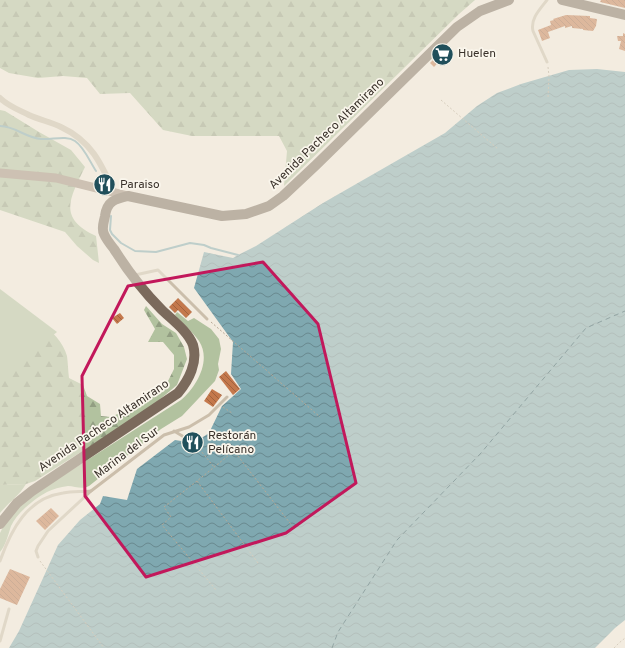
<svg xmlns="http://www.w3.org/2000/svg" width="625" height="648" font-family="Overpass,sans-serif">
<style>
.forest{fill:url(#forest-firs)}
.garden{fill:#b2c29f}
.water{fill:url(#water-waves)}
.lines{fill:none;stroke-linecap:round;stroke-linejoin:round}
.stream{stroke:#7fa8b0;stroke-width:2}
.ferry{stroke:#204f5b;stroke-width:1;stroke-dasharray:5 4;stroke-linecap:butt}
.building{fill:url(#building-back-hatch)}
.path{stroke:#b7a895;stroke-width:1;stroke-dasharray:2 2;stroke-linecap:butt}
.service{stroke:#cbbeab;stroke-width:3}
.minor{stroke:#cbbeab;stroke-width:6}
.secondary{stroke:#9f8d7c;stroke-width:9}
.primary{stroke:#7b6a5c;stroke-width:10}
.marked{fill:none;stroke:#c2185b;stroke-width:3;stroke-linejoin:round}
.labels{text-anchor:middle;dominant-baseline:central;stroke-width:3.5;stroke-linejoin:round;paint-order:stroke}
.poi-label{font-size:12px;fill:#39312a;stroke:#faf6ec;text-anchor:start}
.street-label{font-size:12px;fill:#39312a;stroke:#faf6ec}
</style>
<defs>
<pattern id="forest-firs" width="22" height="20" patternUnits="userSpaceOnUse"><rect width="22" height="20" fill="#b2c29f"/><path d="M5 1l3.5 6h-7zM16 11l3.5 6h-7z" fill="#929e82"/></pattern>
<pattern id="water-waves" width="16" height="10" patternUnits="userSpaceOnUse"><rect width="16" height="10" fill="#7fa8b0"/><path d="M0 5q4-4 8 0t8 0" fill="none" stroke="#69898f"/></pattern>
<pattern id="building-back-hatch" width="6" height="6" patternUnits="userSpaceOnUse"><rect width="6" height="6" fill="#c4784c"/><path d="M-1 5l2 2M0 0l6 6M5-1l2 2" fill="none" stroke="#a0633f"/></pattern>
</defs>
<rect width="100%" height="100%" fill="#f3ece0"/>
<g class="forest">
<polygon points="0,0 475,0 459,14 284,186 287,151 279,136 192,136 163,130 130,93 100,94 87,78 63,76 38,78 9,73 0,68"/>
<path d="M 0,110 L 5,111 L 39,132 L 71,150 L 85,167 C 70,198 57,218 96,236 L 99,263 L 93,260 L 77,246 L 65,232 L 0,210 Z"/>
<path d="M 0,293 C 21,309 60,329 67,356 C 68,363 68,371 69,378 L 83,385 L 87,396 L 100,404 L 101,416 L 111,417 L 130,408 L 144,401 L 168,381 L 174,369 L 174,355 L 163,342 L 148,342 L 155,329 L 144,310 L 146,306 L 162,324 L 176,333 L 184,347 L 187,359 L 177,385 L 146,411 L 35,481 L 26,484 L 0,485 Z"/>
</g>
<g class="garden">
<polygon points="0,289 57,332 0,377"/>
<path d="M 177,312 L 188,321 L 194,318 L 211,329 L 219,339 L 221,349 L 218,364 L 219,370 L 215,381 L 182,416 L 161,429 L 89,486 C 82,490 75,486 68,486 C 60,487 53,489 47,492 C 34,499 17,513 11,526 C 8,535 6,545 0,552 L 0,533 L 5,523 L 25,500 L 181,400 C 196,387 212,361 199,341 C 193,332 183,324 175,315 Z"/>
<path d="M 26,484 C 19,496 8,503 0,513 L 0,485 Z"/>
</g>
<polygon class="water" points="597,69 625,72 625,620 615,628 595,648 9,648 19,631 58,545 80,520 100,504 103,496 127,500 137,469 175,440 194,443 209,433 222,406 241,389 231,374 233,342 194,288 204,252 233,258 238,255 256,246 323,203 445,133 477,106 497,93 521,84 569,70"/>
<g class="lines">
<g class="stream">
<path d="M 0,126 C 15,126 26,138 41,139 C 52,140 66,135 75,141 C 84,147 90,162 96,171"/>
<polyline points="111,216 110,230 112,234 121,243 135,251 156,252 190,243 204,245 211,248 238,255"/>
</g>
<polyline class="ferry" points="332,648 338,632 397,540 481,453 586,328 625,311"/>
</g>
<g class="building">
<polygon points="601,0 625,0 625,8 600,2"/>
<polygon points="566,15 590,16 590,18 597,19 596,26 593,31 583,30 583,29 572,28 572,26 565,28 565,26 548,32 550,38 542,41 538,30 551,25 550,21 554,20 553,19"/>
<polygon points="623,33 625,34 625,51 619,49 621,41 618,41 617,36 623,36"/>
<polygon points="445,48 449,51 434,67 430,63"/>
<polygon points="178,298 192,312 186,318 178,310 175,313 169,307"/>
<polygon points="120,313 124,318 117,324 112,318"/>
<polygon points="226,371 240,389 233,395 219,377"/>
<polygon points="212,389 222,395 213,407 204,401"/>
<polygon points="51,508 59,516 45,530 36,521"/>
<polygon points="10,569 30,577 17,605 0,598 0,589"/>
</g>
<g class="lines">
<g class="path">
<polyline points="548,67 549,76 548,98"/>
<polyline points="441,100 498,149"/>
<polyline points="211,322 320,417"/>
<polyline points="223,407 232,413"/>
<polyline points="197,446 214,467"/>
<polyline points="197,481 164,507 171,517 162,525 216,590"/>
<polyline points="40,561 104,648"/>
<polyline points="258,563 197,481 234,451 293,527"/>
<polyline points="614,648 619,643 625,638"/>
</g>
<g class="service">
<path d="M 547,0 C 540,9 530,19 533,31 L 547,62"/>
<polyline points="135,275 158,270 207,319"/>
<polyline points="174,431 194,443"/>
<polyline points="38,557 36,551 38,546 48,531 91,491 164,435 189,427 209,415 227,397"/>
<path d="M 0,561 C 11,530 27,498 63,493 C 72,491 82,492 91,491"/>
<polyline points="0,641 9,609"/>
</g>
<path class="minor" d="M 0,98 C 8,106 19,110 29,115 C 40,120 51,122 61,127 C 91,141 101,163 114,192"/>
<polyline class="secondary" points="0,173 56,178 128,196"/>
<g class="primary">
<polyline points="562,0 625,15"/>
<path d="M 0,524 L 17,503 L 32,491 L 178,393 C 189,380 198,362 193,345 C 188,331 171,319 161,309 C 145,293 126,268 114,249 C 110,244 106,239 104,234 C 101,228 104,222 105,216 C 107,201 115,199 128,196 L 222,216 L 246,214 L 269,206 L 283,196 L 316,165 L 457,27 L 480,11 L 509,0"/>
</g>
</g>
<path d="M0 0H625V648H0ZM 263,262 L 318,324 L 356,483 L 286,533 L 146,577 L 85,496 L 82,376 L 128,286 Z" fill="#f3ece0" fill-opacity=".55" fill-rule="evenodd"/>
<path class="marked" d="M 263,262 L 318,324 L 356,483 L 286,533 L 146,577 L 85,496 L 82,376 L 128,286 Z"/>
<defs>
<symbol id="supermarket-disc" viewBox="-11 -11 22 22"><circle r="9.5" fill="#204f5b" stroke="#faf6ec"/><path d="M-6-5.5h2.5l.6 2H6L4.5 2H-2.5L-4.4-4H-6ZM-1.5 3.2a1.3 1.3 0 1 0 .1 0ZM3 3.2a1.3 1.3 0 1 0 .1 0Z" fill="#fff"/></symbol>
<symbol id="restaurant-disc" viewBox="-11 -11 22 22"><circle r="9.5" fill="#204f5b" stroke="#faf6ec"/><path d="M-5-6h1v4h1v-4h1v4h1v-4h1v5L-1.5 .5V6h-2V.5L-5-1ZM5-6V6H3V1.5H1.5Q1.5-4 5-6Z" fill="#fff"/></symbol>
</defs>
<g fill-rule="evenodd">
<use href="#supermarket-disc" x="430" y="42" width="25" height="25"/>
<use href="#restaurant-disc" x="92" y="172" width="25" height="25"/>
<use href="#restaurant-disc" x="180" y="430" width="25" height="25"/>
</g>
<g class="labels">
<g class="poi-label">
<text x="458" y="54">Huelen</text>
<text x="120" y="185">Paraiso</text>
<text x="208" y="436">Restorán<tspan x="208" dy="14">Pelícano</tspan></text>
</g>
<g class="street-label">
<text transform="translate(327 134) rotate(-44)">Avenida Pacheco Altamirano</text>
<text transform="translate(104 426) rotate(-34)">Avenida Pacheco Altamirano</text>
<text transform="translate(127 453) rotate(-37)">Marina del Sur</text>
</g>
</g>
</svg>
